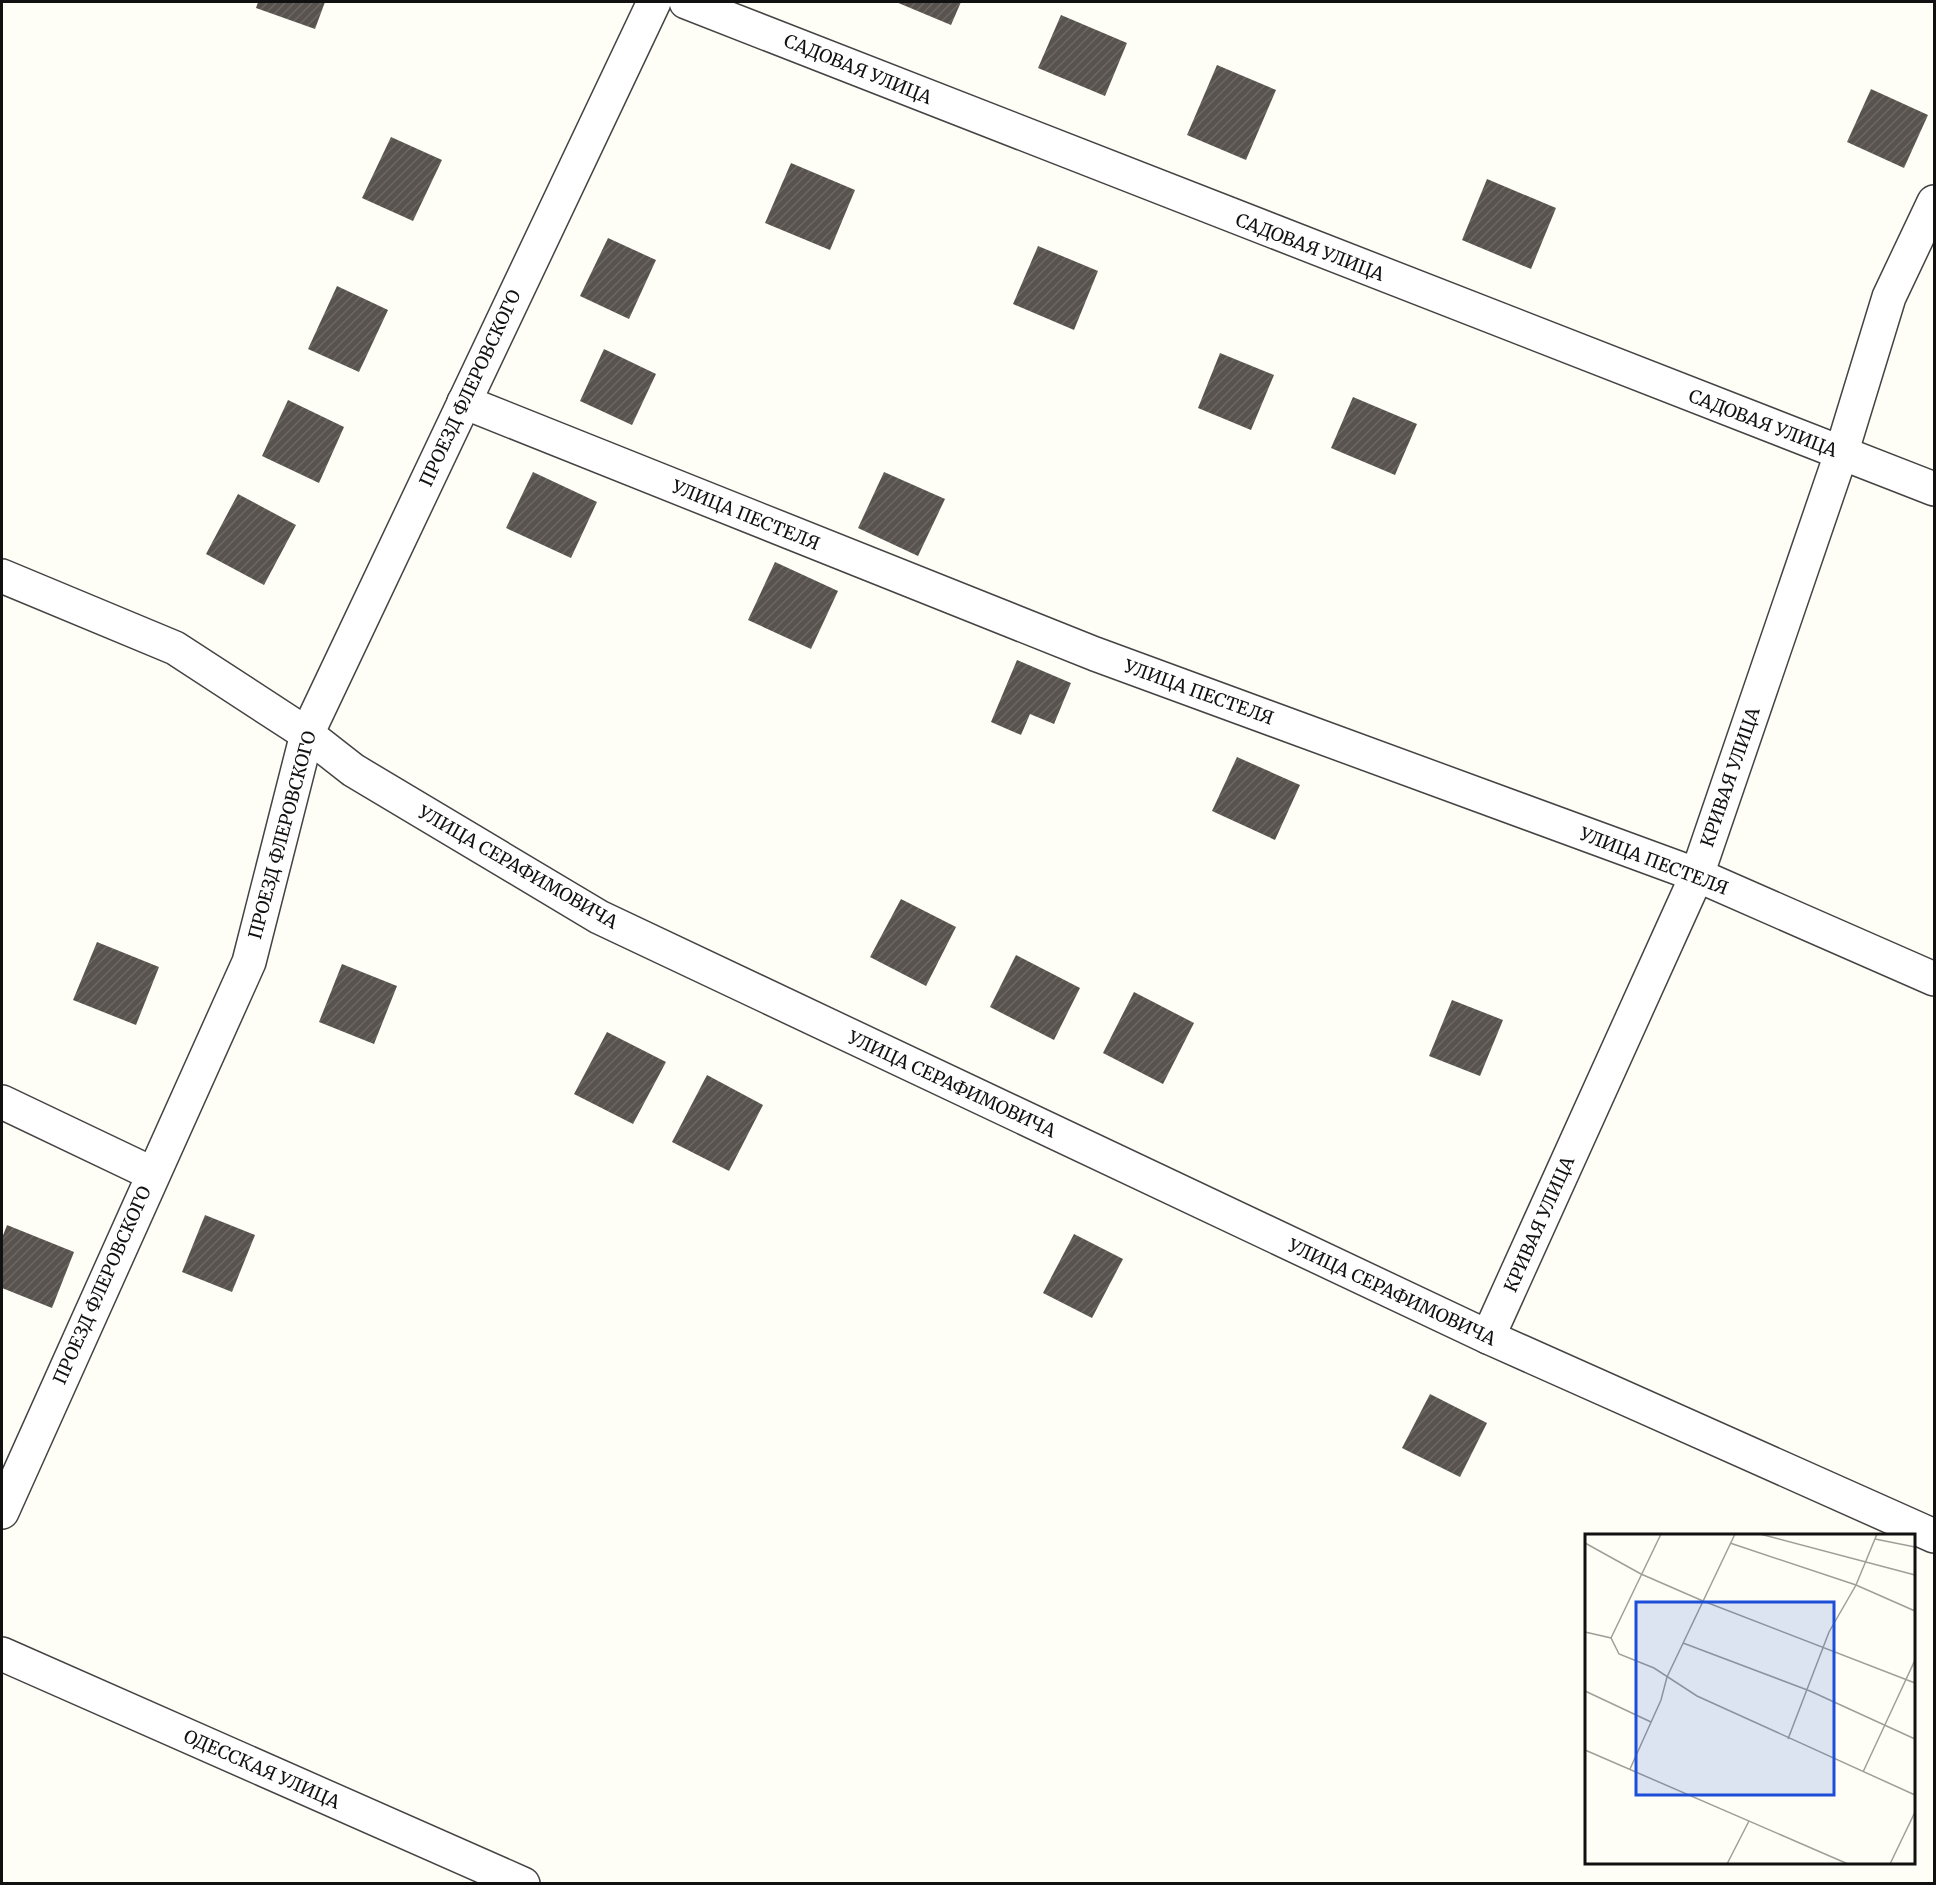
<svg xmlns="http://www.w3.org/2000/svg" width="1936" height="1885" font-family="Merriweather,serif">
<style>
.building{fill:url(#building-hatch)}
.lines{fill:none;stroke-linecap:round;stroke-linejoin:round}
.minor-casing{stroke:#444;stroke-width:36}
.minor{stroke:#fff;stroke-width:33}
.labels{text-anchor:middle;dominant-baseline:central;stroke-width:6;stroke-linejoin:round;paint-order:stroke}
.street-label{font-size:18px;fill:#111;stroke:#fff}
.inset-road{fill:none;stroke:#9f9f9a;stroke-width:1.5}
.view{fill:#1d4ed8;fill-opacity:0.15;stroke:#1d4ed8;stroke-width:3}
.inset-edge{fill:none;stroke:#111;stroke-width:3}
</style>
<defs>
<pattern id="building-hatch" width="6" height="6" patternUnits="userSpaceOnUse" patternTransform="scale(1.5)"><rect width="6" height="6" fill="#58534e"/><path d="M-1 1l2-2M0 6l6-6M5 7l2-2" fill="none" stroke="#6b6763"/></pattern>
</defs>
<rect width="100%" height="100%" fill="#fefdf6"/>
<g class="building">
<polygon points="258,2 325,2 315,29 256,8"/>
<polygon points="896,2 961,2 951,25"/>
<polygon points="1061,15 1127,43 1105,96 1038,68"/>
<polygon points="1217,65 1276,90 1246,160 1187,135"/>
<polygon points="1871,89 1928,115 1904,168 1847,142"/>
<polygon points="391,137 442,160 413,221 362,198"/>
<polygon points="791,163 855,190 830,250 765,223"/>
<polygon points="1487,179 1556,208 1531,269 1462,240"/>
<polygon points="608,238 656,260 629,319 580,296"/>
<polygon points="1038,246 1098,271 1074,330 1013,304"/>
<polygon points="337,286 388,310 359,372 308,349"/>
<polygon points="604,349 656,374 632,425 580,401"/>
<polygon points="1220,353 1274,375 1251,430 1198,408"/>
<polygon points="1353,397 1417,424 1395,475 1331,448"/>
<polygon points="288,400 344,427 319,483 262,456"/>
<polygon points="533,472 597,502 571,558 506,528"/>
<polygon points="884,472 945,499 918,556 858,528"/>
<polygon points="238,494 296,525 264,585 206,554"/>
<polygon points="775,562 838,591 811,649 748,620"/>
<polygon points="1017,660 1071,683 1054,724 1030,714 1021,735 991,722"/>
<polygon points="1237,757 1300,785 1275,840 1212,811"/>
<polygon points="901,899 956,927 926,986 870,957"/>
<polygon points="97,942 159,967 136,1025 73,1000"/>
<polygon points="1016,955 1080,988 1054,1040 990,1007"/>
<polygon points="342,964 397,986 374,1044 319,1022"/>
<polygon points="1134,992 1194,1023 1163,1084 1103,1053"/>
<polygon points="1452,1000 1503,1020 1480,1076 1429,1056"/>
<polygon points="607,1032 666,1062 633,1124 574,1094"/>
<polygon points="707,1075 763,1105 729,1171 672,1142"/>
<polygon points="205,1215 255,1235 232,1292 182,1272"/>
<polygon points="7,1225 74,1252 52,1308 2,1288 2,1238"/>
<polygon points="1074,1234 1123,1259 1092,1318 1043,1293"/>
<polygon points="1430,1394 1487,1423 1460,1477 1402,1448"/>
</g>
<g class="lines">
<defs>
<g id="minor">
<polyline points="686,2 1934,489"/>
<polyline points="464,402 1095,654 1697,875 1934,979"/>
<polyline points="2,576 175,648 307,734 353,770 599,917 1488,1337 1934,1536"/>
<polyline points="2,1102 151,1173"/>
<polyline points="1488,1337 1697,875 1841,454 1889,297 1934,202"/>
<polyline points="2,1512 249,962 307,734 654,2"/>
<polyline points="2,1654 523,1884"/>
</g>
</defs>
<use href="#minor" class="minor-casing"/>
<use href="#minor" class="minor"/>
</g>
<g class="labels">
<g class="street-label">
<text transform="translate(858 69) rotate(22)">САДОВАЯ УЛИЦА</text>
<text transform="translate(1310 247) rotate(21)">САДОВАЯ УЛИЦА</text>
<text transform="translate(470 388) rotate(-65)">ПРОЕЗД ФЛЕРОВСКОГО</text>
<text transform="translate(1763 423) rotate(21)">САДОВАЯ УЛИЦА</text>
<text transform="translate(746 515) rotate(22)">УЛИЦА ПЕСТЕЛЯ</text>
<text transform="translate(1199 692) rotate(20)">УЛИЦА ПЕСТЕЛЯ</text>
<text transform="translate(1730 777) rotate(-71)">КРИВАЯ УЛИЦА</text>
<text transform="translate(282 835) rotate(-75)">ПРОЕЗД ФЛЕРОВСКОГО</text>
<text transform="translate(1654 861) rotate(21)">УЛИЦА ПЕСТЕЛЯ</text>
<text transform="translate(518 867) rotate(30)">УЛИЦА СЕРАФИМОВИЧА</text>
<text transform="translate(952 1084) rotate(25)">УЛИЦА СЕРАФИМОВИЧА</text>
<text transform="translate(1539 1224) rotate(-66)">КРИВАЯ УЛИЦА</text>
<text transform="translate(102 1285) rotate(-66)">ПРОЕЗД ФЛЕРОВСКОГО</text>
<text transform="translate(1392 1292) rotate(25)">УЛИЦА СЕРАФИМОВИЧА</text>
<text transform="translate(262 1769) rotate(24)">ОДЕССКАЯ УЛИЦА</text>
</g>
</g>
<g transform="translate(1585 1534)">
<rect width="330" height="330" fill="#fefdf6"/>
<path class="inset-road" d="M 175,0 L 330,41M 290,5 L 330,13M 0,9 L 56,40 L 118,67 L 330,149M 145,9 L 271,51 L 330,77M 0,98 L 26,104 L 34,120 L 69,134 L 112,162 L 330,261M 26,104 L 76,0M 98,109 L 225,157 L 330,205M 0,157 L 66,188M 203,205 L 244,98 L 271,51 L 292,0M 0,216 L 263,330M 45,235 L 76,166 L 82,143 L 150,0M 278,238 L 330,126M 142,330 L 164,287M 305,330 L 330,278"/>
<path class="view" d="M 51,68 L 249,68 L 249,261 L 51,261 Z"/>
<rect width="330" height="330" class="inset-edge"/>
</g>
<rect width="1936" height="1885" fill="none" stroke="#111111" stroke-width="6"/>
</svg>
